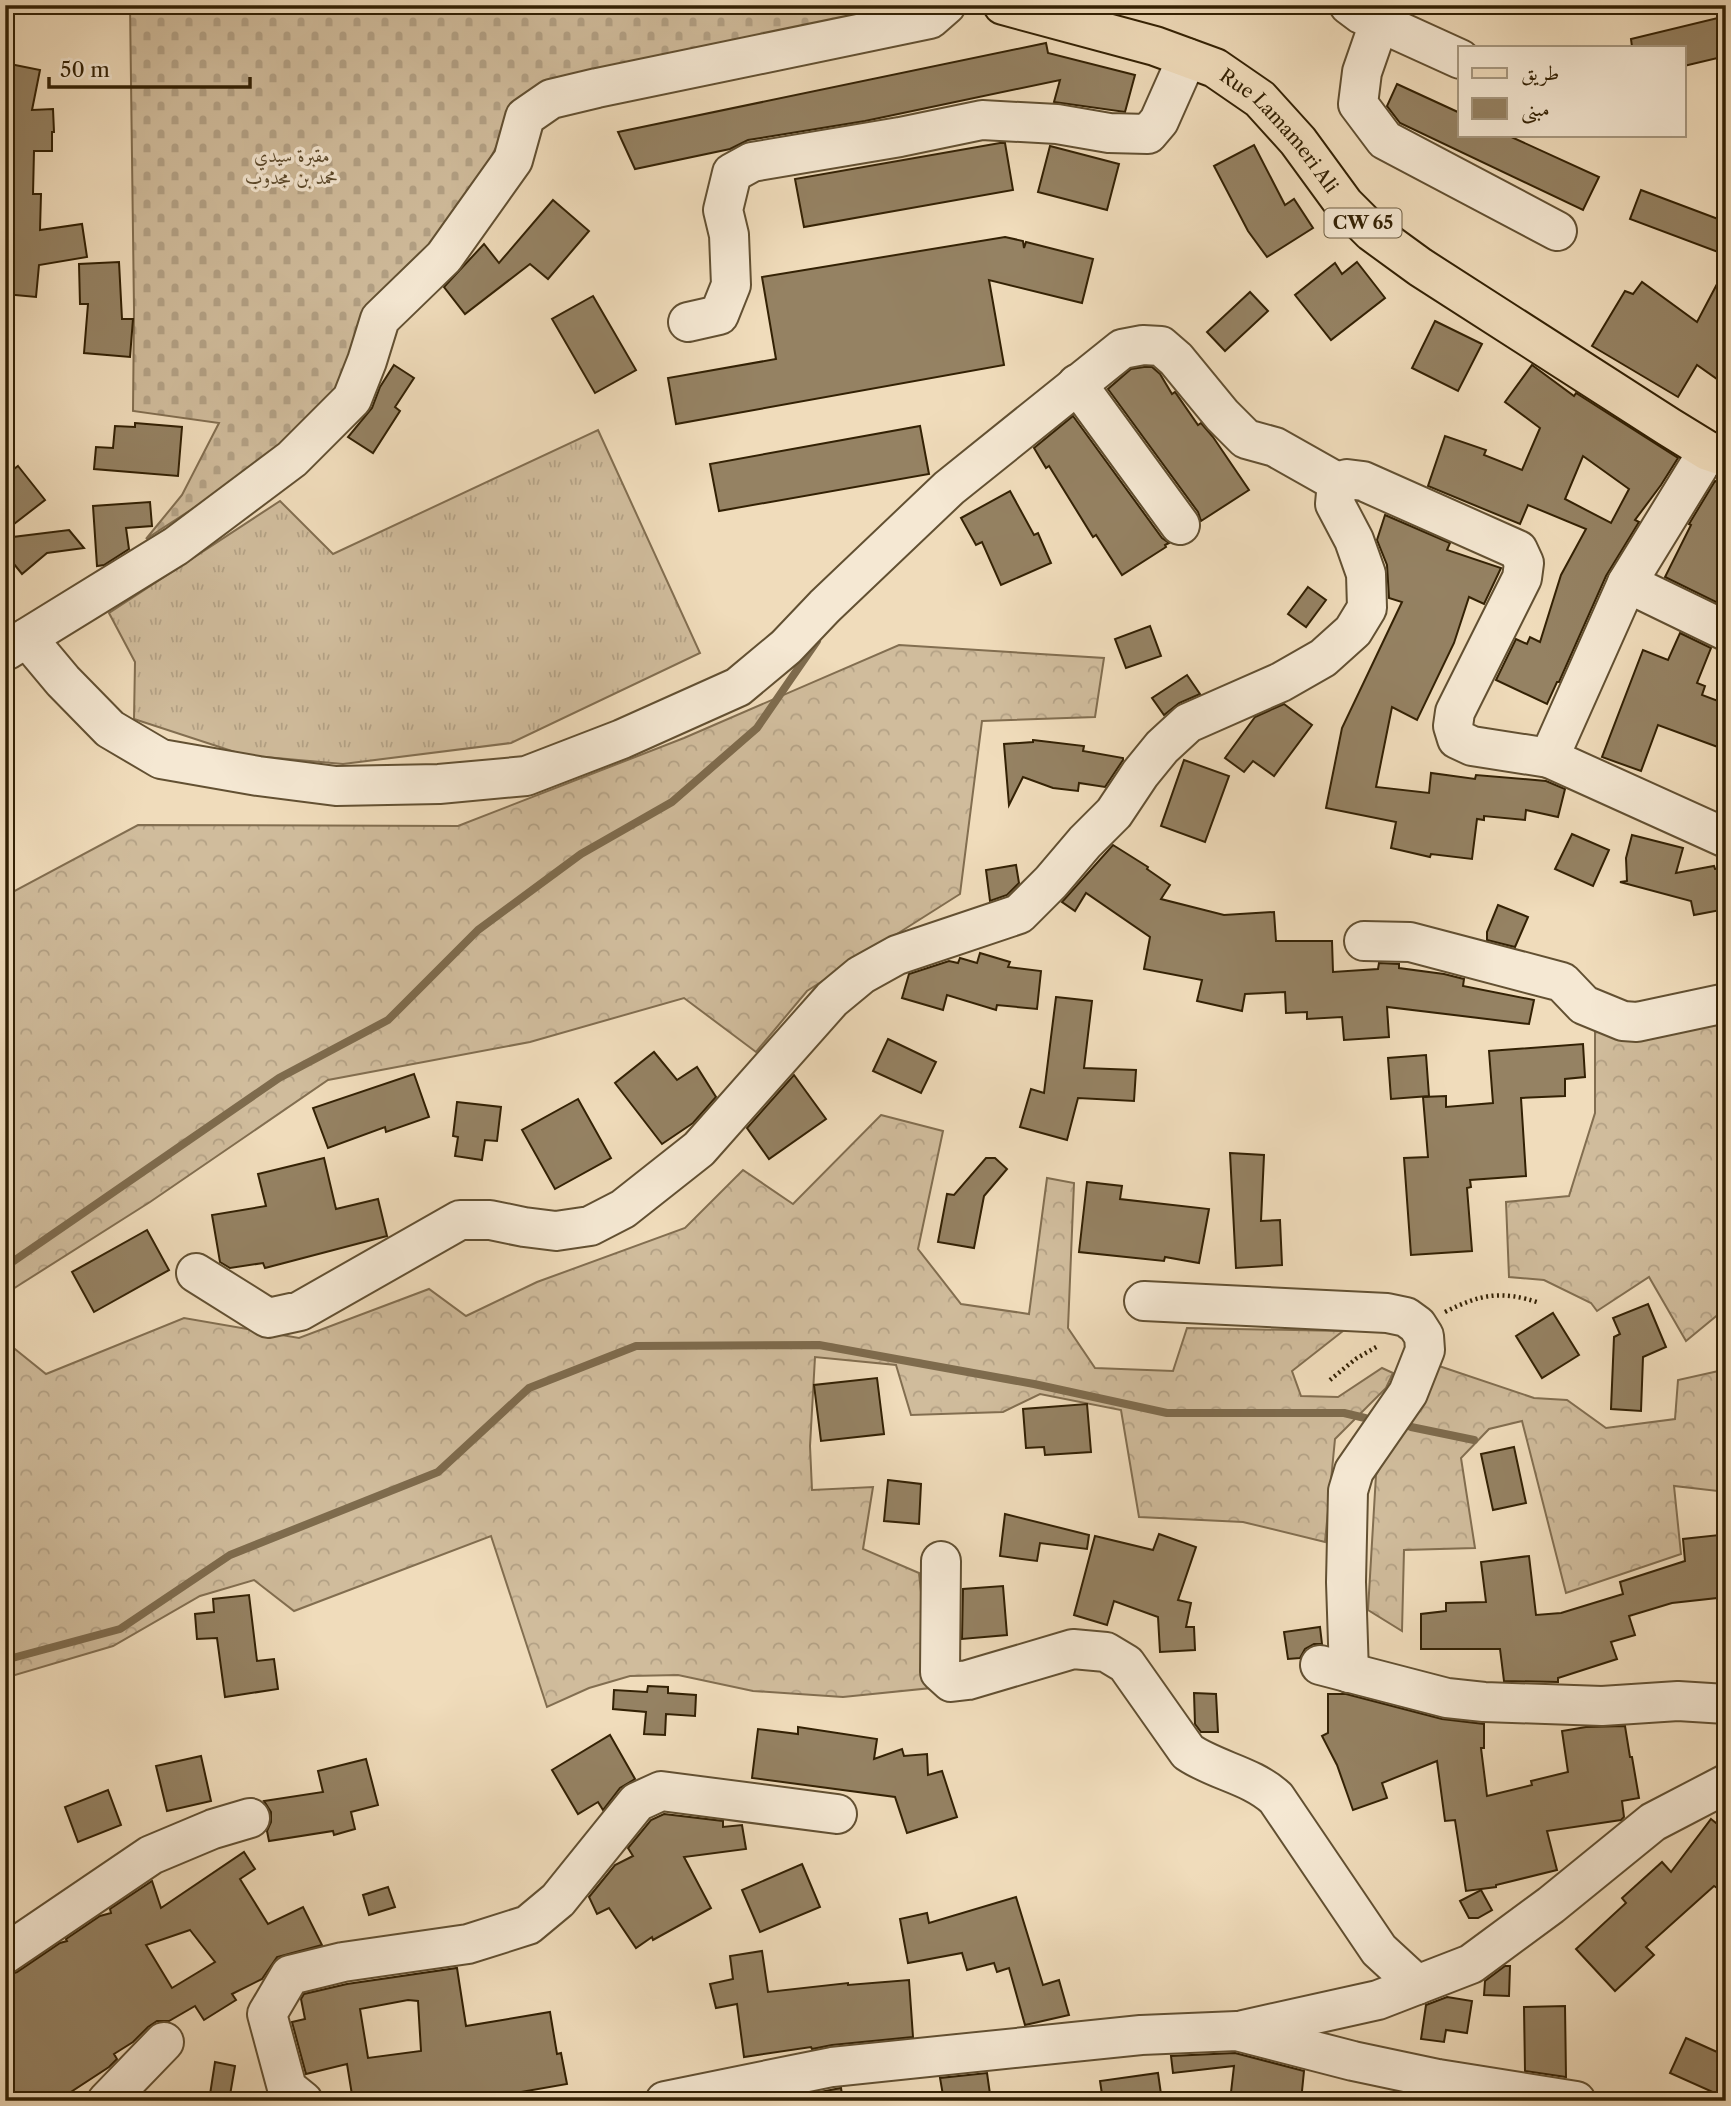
<svg xmlns="http://www.w3.org/2000/svg" width="1731" height="2106" font-family="'Libre Caslon Text',Amiri,serif">
<style>
.grass{fill:url(#grass-tufts);stroke:#826e50;stroke-width:2}
.forest{fill:url(#forest-crowns);stroke:#826e50;stroke-width:2}
.cemetery{fill:url(#cemetery-stones);stroke:#826e50;stroke-width:2}
.lines{fill:none;stroke-linecap:round;stroke-linejoin:round}
.stream{stroke:#7e6b4d;stroke-width:8}
.building{fill:#958263;stroke:#332104;stroke-width:2;fill-rule:evenodd}
.minor-casing{stroke:#625032;stroke-width:42}
.major-casing{stroke:#332104;stroke-width:42}
.path{stroke:#332104;stroke-width:4.5;stroke-dasharray:2 3.5;stroke-linecap:butt}
.minor{stroke:#f5e8d3;stroke-width:38}
.major{stroke:#f0dcbb;stroke-width:38}
.labels{text-anchor:middle;dominant-baseline:central;stroke-width:7;stroke-linejoin:round;paint-order:stroke}
.shield{fill:#f5e8d3;stroke:#6d5d42;stroke-width:2}
.shield-label{font-size:18px;font-weight:bold;fill:#332104}
.street-label{font-size:19px;fill:#332104;stroke:#f5e8d3}
.park-label{font-size:19px;font-style:italic;fill:#5a482a;stroke:#f5e8d3}
</style>
<defs>
<pattern id="grass-tufts" width="24" height="20" patternUnits="userSpaceOnUse" patternTransform="scale(1.75)"><rect width="24" height="20" fill="#d0bc9c"/><path d="M3 7l-1-3M5 7V3M7 7l1-3M15 17l-1-3M17 17v-4M19 17l1-3" fill="none" stroke="#b3a185"/></pattern>
<pattern id="forest-crowns" width="20" height="18" patternUnits="userSpaceOnUse" patternTransform="scale(1.75)"><rect width="20" height="18" fill="#d0bc9c"/><path d="M2 6a3 3 0 1 1 6 0M12 15a3 3 0 1 1 6 0" fill="none" stroke="#b3a185"/></pattern>
<pattern id="cemetery-stones" width="16" height="16" patternUnits="userSpaceOnUse" patternTransform="scale(1.75)"><rect width="16" height="16" fill="#d0bc9c"/><path d="M2 7V4a2 2 0 0 1 4 0v3zM10 15v-3a2 2 0 0 1 4 0v3z" fill="#b3a185"/></pattern>
</defs>
<rect width="100%" height="100%" fill="#f0dcbb"/>
<filter id="stains"><feTurbulence type="fractalNoise" baseFrequency=".00286" numOctaves="4"/><feColorMatrix values="0 0 0 0 .2 0 0 0 0 .09 0 0 0 0 .02 0 0 0 .5 -.17"/></filter>
<radialGradient id="worn" r=".72"><stop offset=".6" stop-color="#630" stop-opacity="0"/><stop offset="1" stop-color="#630" stop-opacity=".3"/></radialGradient>
<polygon class="grass" points="598,430 700,653 511,743 343,764 244,755 134,719 135,662 109,613 280,501 333,554"/>
<g class="forest">
<polygon points="899,645 1104,658 1095,717 982,721 960,894 807,991 756,1052 684,998 530,1042 328,1080 150,1202 5,1294 5,896 138,825 458,826 684,738"/>
<polygon points="1726,1011 1726,1308 1686,1341 1649,1277 1597,1311 1591,1303 1544,1280 1509,1277 1506,1202 1569,1196 1595,1113 1595,1027"/>
<polygon points="881,1115 943,1131 918,1249 961,1304 1029,1314 1047,1178 1074,1183 1068,1328 1095,1368 1173,1371 1187,1328 1343,1331 1292,1371 1301,1396 1338,1397 1382,1368 1393,1373 1386,1388 1335,1439 1325,1542 1243,1522 1139,1517 1121,1410 1040,1394 1003,1412 911,1415 896,1365 815,1357 810,1446 812,1490 873,1487 863,1549 919,1573 931,1688 843,1697 753,1691 678,1675 630,1676 589,1688 547,1707 491,1536 294,1611 254,1580 200,1596 113,1646 5,1678 5,1341 46,1374 184,1318 299,1338 429,1289 466,1316 537,1282 685,1228 743,1170 793,1204"/>
<polygon points="1436,1365 1534,1398 1567,1400 1606,1428 1675,1419 1678,1380 1723,1370 1726,1393 1726,1492 1674,1486 1681,1554 1566,1593 1522,1421 1489,1429 1461,1458 1475,1548 1404,1550 1402,1631 1368,1610 1376,1475"/>
</g>
<polygon class="cemetery" points="130,5 921,5 517,108 449,236 350,377 254,469 146,539 182,495 219,423 133,411 134,309"/>
<g class="lines">
<g class="stream">
<polyline points="5,1267 279,1078 388,1020 478,930 581,854 672,802 757,728 817,641"/>
<polyline points="1411,1427 1474,1440"/>
<polyline points="5,1660 120,1629 230,1555 438,1472 529,1388 636,1346 819,1345 1034,1384 1167,1413 1344,1413 1365,1418"/>
</g>
</g>
<g class="building">
<polygon points="1726,16 1726,56 1684,66 1684,47 1632,47 1631,39"/>
<polygon points="1046,43 1048,53 1135,75 1125,112 1054,102 1060,80 865,121 748,140 730,149 635,169 618,132"/>
<polygon points="5,63 40,70 32,110 53,109 54,132 52,132 52,151 34,151 33,194 41,194 40,230 82,224 87,257 39,265 36,297 5,294"/>
<polygon points="1397,84 1460,113 1460,135 1507,135 1599,177 1583,210 1400,123 1387,106"/>
<polygon points="1000,143 1005,143 1013,190 804,227 795,179"/>
<polygon points="1254,145 1285,205 1294,199 1313,228 1267,257 1248,231 1214,166"/>
<polygon points="1050,146 1119,164 1107,210 1038,192"/>
<polygon points="1641,190 1726,222 1726,255 1630,219"/>
<polygon points="553,200 589,231 548,279 530,264 465,314 444,287 484,244 499,263"/>
<polygon points="1005,237 1023,241 1024,248 1026,242 1093,259 1082,303 989,280 1004,365 676,424 668,378 776,359 762,277"/>
<polygon points="119,262 122,319 133,319 130,357 84,353 88,304 80,304 79,264"/>
<polygon points="1357,262 1385,298 1331,340 1295,295 1335,263 1342,274"/>
<polygon points="1726,267 1726,366 1717,379 1697,365 1678,397 1592,346 1625,291 1633,294 1642,282 1697,322"/>
<polygon points="1250,292 1268,311 1225,351 1207,332"/>
<polygon points="593,296 636,370 595,393 552,319"/>
<polygon points="1435,321 1482,344 1458,391 1412,368"/>
<polygon points="394,365 414,378 395,407 400,411 373,453 348,437 372,408 380,387"/>
<path d="M 1532,365 L 1574,396 L 1576,393 L 1678,458 L 1661,485 L 1635,520 L 1639,522 L 1606,576 L 1559,682 L 1557,682 L 1547,704 L 1496,680 L 1516,639 L 1527,644 L 1530,637 L 1540,642 L 1561,575 L 1586,529 L 1528,505 L 1520,524 L 1428,486 L 1445,436 L 1486,450 L 1484,455 L 1522,470 L 1540,428 L 1505,402 ZM 1583,456 L 1629,489 L 1611,523 L 1565,499 Z"/>
<polygon points="1144,367 1152,367 1160,374 1172,394 1175,392 1198,425 1201,423 1213,437 1249,490 1201,521 1198,512 1108,389 1131,369"/>
<polygon points="1073,416 1162,538 1169,543 1165,545 1166,547 1122,575 1096,535 1093,537 1049,466 1046,468 1034,448"/>
<polygon points="135,423 182,427 178,476 94,469 96,447 113,448 115,426 135,427"/>
<polygon points="920,426 929,474 719,511 710,464"/>
<polygon points="18,466 45,500 5,531 5,476"/>
<polygon points="1715,481 1726,486 1726,607 1665,577 1691,525 1689,524"/>
<polygon points="1010,491 1034,535 1038,533 1051,563 1001,585 982,542 976,545 961,518"/>
<polygon points="150,502 152,526 126,528 129,549 104,565 97,566 93,506"/>
<polygon points="1385,515 1450,543 1447,550 1501,568 1484,604 1469,597 1454,643 1417,720 1392,707 1376,787 1429,793 1431,773 1475,779 1476,775 1546,781 1565,789 1558,817 1526,810 1525,820 1484,816 1484,820 1477,819 1472,859 1431,854 1430,857 1391,848 1396,822 1326,808 1342,728 1402,602 1389,598 1387,565 1377,540"/>
<polygon points="69,530 84,548 47,553 22,574 5,553 5,538"/>
<polygon points="1308,587 1326,600 1306,627 1288,614"/>
<polygon points="1150,626 1161,656 1126,668 1115,639"/>
<polygon points="1680,633 1711,648 1697,683 1705,686 1702,695 1726,704 1726,750 1658,725 1641,771 1602,757 1643,650 1668,660"/>
<polygon points="1187,675 1200,694 1179,703 1164,715 1152,698"/>
<polygon points="1284,704 1312,725 1274,776 1253,761 1244,772 1225,758 1255,717"/>
<polygon points="1033,740 1084,746 1083,751 1123,758 1123,760 1105,787 1079,783 1078,791 1053,788 1023,777 1009,805 1004,744 1033,742"/>
<polygon points="1184,760 1229,776 1205,842 1161,826"/>
<polygon points="1572,834 1609,850 1593,886 1555,869"/>
<polygon points="1632,835 1683,848 1676,873 1714,866 1715,869 1726,868 1726,909 1694,915 1691,901 1620,882 1627,881 1626,858"/>
<polygon points="1113,845 1148,867 1147,869 1170,885 1161,899 1224,915 1274,912 1276,941 1332,941 1333,972 1378,969 1379,963 1399,964 1399,968 1444,974 1464,979 1463,986 1534,1000 1529,1024 1387,1007 1389,1037 1344,1040 1342,1017 1307,1019 1307,1012 1286,1013 1285,992 1245,994 1242,1011 1197,1001 1202,980 1144,969 1150,937 1086,893 1075,911 1062,902"/>
<polygon points="1016,865 1019,883 1007,895 990,901 986,870"/>
<polygon points="1498,905 1528,917 1515,947 1487,940 1487,932"/>
<polygon points="980,953 1010,962 1008,967 1041,971 1037,1009 997,1005 996,1010 947,995 943,1010 902,998 909,974 949,961 958,963 960,958 977,963"/>
<polygon points="1056,997 1092,1001 1084,1068 1136,1070 1134,1101 1078,1098 1067,1140 1020,1127 1031,1089 1044,1093"/>
<polygon points="888,1039 936,1062 921,1093 873,1071"/>
<polygon points="1583,1044 1585,1077 1565,1079 1565,1096 1521,1098 1526,1176 1470,1180 1471,1187 1467,1188 1472,1251 1411,1255 1404,1158 1428,1157 1423,1097 1446,1096 1446,1107 1493,1103 1489,1051"/>
<polygon points="654,1052 677,1080 697,1067 716,1097 693,1123 662,1144 615,1083"/>
<polygon points="1426,1055 1429,1096 1391,1099 1388,1058"/>
<polygon points="414,1074 429,1117 386,1132 385,1127 328,1148 313,1108"/>
<polygon points="794,1075 826,1119 769,1159 747,1128"/>
<polygon points="578,1099 611,1158 555,1189 522,1130"/>
<polygon points="457,1102 501,1107 497,1141 485,1140 482,1160 455,1156 458,1137 453,1136"/>
<polygon points="1230,1153 1264,1155 1261,1221 1280,1220 1282,1265 1236,1268"/>
<polygon points="324,1158 336,1209 378,1199 387,1236 265,1268 263,1263 230,1268 220,1262 212,1215 266,1206 258,1174"/>
<polygon points="986,1158 995,1158 1007,1169 984,1196 974,1248 938,1242 947,1194 954,1195"/>
<polygon points="1087,1182 1122,1186 1120,1199 1209,1209 1199,1263 1165,1257 1164,1261 1079,1252"/>
<polygon points="147,1230 169,1270 94,1312 72,1272"/>
<polygon points="1648,1304 1666,1347 1643,1357 1641,1411 1611,1409 1614,1337 1620,1334 1613,1318"/>
<polygon points="1553,1313 1579,1355 1542,1378 1516,1336"/>
<polygon points="877,1378 884,1434 821,1441 814,1385"/>
<polygon points="1087,1404 1091,1452 1045,1455 1044,1447 1026,1448 1023,1409"/>
<polygon points="1514,1447 1526,1503 1493,1510 1481,1454"/>
<polygon points="888,1480 921,1484 919,1524 884,1521"/>
<polygon points="1005,1514 1089,1535 1087,1549 1040,1543 1037,1561 1000,1556"/>
<polygon points="1159,1534 1196,1547 1178,1600 1191,1603 1186,1627 1194,1627 1195,1650 1160,1652 1158,1617 1114,1601 1107,1625 1074,1615 1095,1536 1153,1550"/>
<polygon points="1719,1535 1720,1548 1726,1547 1726,1597 1672,1603 1629,1616 1635,1635 1611,1642 1617,1659 1558,1678 1558,1682 1504,1681 1500,1649 1421,1649 1421,1614 1446,1611 1446,1603 1486,1602 1481,1562 1529,1556 1536,1615 1561,1613 1623,1594 1620,1582 1685,1561 1683,1539"/>
<polygon points="1003,1586 1007,1635 962,1639 963,1589"/>
<polygon points="249,1595 257,1661 274,1659 278,1689 225,1697 217,1638 197,1639 195,1614 214,1612 213,1599"/>
<polygon points="1320,1627 1322,1644 1314,1644 1305,1649 1300,1658 1288,1659 1284,1632"/>
<polygon points="648,1686 668,1687 668,1693 696,1695 695,1716 666,1714 665,1735 644,1734 646,1712 613,1709 614,1690 647,1692"/>
<polygon points="1194,1693 1216,1694 1218,1732 1201,1732 1195,1724"/>
<polygon points="1328,1694 1346,1694 1442,1719 1484,1724 1484,1748 1481,1748 1487,1796 1532,1785 1531,1781 1568,1772 1562,1731 1586,1727 1625,1726 1630,1757 1632,1757 1639,1798 1622,1801 1624,1817 1621,1820 1547,1831 1557,1870 1496,1885 1496,1887 1466,1891 1455,1820 1445,1821 1437,1761 1382,1783 1387,1798 1353,1810 1337,1765 1322,1736 1328,1733"/>
<polygon points="798,1727 877,1739 874,1759 902,1749 904,1756 927,1754 928,1775 942,1771 957,1817 907,1833 895,1797 752,1778 758,1729 798,1734"/>
<polygon points="610,1735 635,1779 620,1788 603,1810 598,1802 578,1814 552,1770"/>
<polygon points="201,1756 211,1801 167,1811 156,1766"/>
<polygon points="366,1759 378,1805 351,1812 355,1829 334,1835 333,1831 269,1841 267,1831 271,1822 271,1812 264,1801 323,1792 318,1771"/>
<polygon points="108,1790 121,1825 78,1842 65,1807"/>
<polygon points="664,1814 723,1821 723,1827 742,1825 746,1849 684,1857 711,1908 653,1940 652,1937 636,1948 609,1908 597,1914 589,1897 615,1865 633,1856 628,1848 651,1820"/>
<polygon points="1711,1819 1726,1831 1726,1894 1714,1886 1646,1947 1654,1955 1615,1991 1576,1949 1626,1903 1622,1898 1662,1862 1671,1872"/>
<path d="M 244,1852 L 255,1869 L 240,1879 L 268,1924 L 303,1907 L 322,1945 L 277,1957 L 262,1979 L 232,1994 L 236,2000 L 204,2020 L 195,2006 L 169,2021 L 157,2021 L 148,2027 L 133,2042 L 114,2054 L 117,2059 L 109,2067 L 57,2101 L 5,2101 L 5,1976 L 17,1972 L 60,1943 L 67,1941 L 66,1939 L 100,1916 L 111,1913 L 110,1909 L 152,1881 L 161,1908 ZM 190,1930 L 215,1962 L 172,1988 L 146,1945 Z"/>
<polygon points="802,1864 820,1907 760,1932 742,1890"/>
<polygon points="388,1887 395,1907 369,1915 363,1895"/>
<polygon points="1481,1890 1492,1910 1478,1918 1469,1918 1460,1901"/>
<polygon points="1016,1897 1043,1985 1059,1980 1069,2015 1025,2025 1009,1968 997,1972 994,1963 967,1970 962,1953 908,1963 900,1919 927,1913 929,1923"/>
<polygon points="762,1951 768,1992 848,1983 848,1985 909,1980 913,2037 832,2045 812,2049 811,2047 744,2057 737,2004 716,2008 710,1984 733,1979 730,1956"/>
<polygon points="1505,1966 1510,1966 1509,1996 1484,1995 1485,1981"/>
<path d="M 457,1968 L 466,2026 L 550,2012 L 557,2054 L 561,2053 L 567,2084 L 486,2098 L 486,2101 L 353,2101 L 347,2064 L 306,2074 L 292,2022 L 305,2019 L 301,1999 L 304,1994 L 347,1984 ZM 408,2000 L 418,2001 L 421,2051 L 368,2058 L 360,2009 Z"/>
<polygon points="1447,1997 1472,2001 1467,2033 1446,2030 1444,2042 1421,2039 1426,2005"/>
<polygon points="1565,2006 1566,2077 1525,2071 1524,2007"/>
<polygon points="1686,2038 1726,2056 1726,2098 1670,2073"/>
<polygon points="1235,2053 1304,2071 1301,2101 1230,2101 1234,2066 1173,2073 1171,2056"/>
<polygon points="215,2062 235,2066 229,2101 209,2101"/>
<polygon points="987,2073 991,2101 944,2101 940,2078"/>
<polygon points="1158,2073 1162,2101 1103,2101 1100,2081"/>
<polygon points="841,2088 843,2101 822,2101 820,2092"/>
</g>
<g class="lines">
<defs>
<g id="minor">
<polyline points="1349,5 1361,14 1460,59"/>
<polyline points="1379,23 1362,72 1358,104 1385,140 1557,231"/>
<polyline points="688,322 719,315 731,285 729,235 723,210 732,173 752,162 900,137 982,120 1057,124 1109,133 1148,134 1159,121 1187,58"/>
<polyline points="1077,384 1180,525"/>
<polyline points="1708,451 1627,583 1549,758 1726,838"/>
<polyline points="1627,583 1726,631"/>
<polyline points="27,638 63,681 110,729 161,759 258,776 336,786 439,784 526,776 622,739 738,687 786,647 825,606 949,488 1122,349 1143,345 1161,346 1176,359 1222,415 1246,439 1275,447 1337,482"/>
<polyline points="7,650 176,546 292,459 352,399 367,361 380,319 444,257 513,160 525,117 551,99 597,88 930,19 946,5"/>
<polyline points="1364,941 1410,942 1562,982 1584,1005 1623,1021 1637,1022 1726,1003"/>
<polyline points="196,1273 268,1318 300,1311 460,1220 490,1220 524,1227 556,1231 590,1226 623,1209 699,1149 832,999 861,975 897,955 1019,914 1051,882 1085,842 1114,813 1140,774 1162,747 1188,723 1281,682 1323,658 1353,631 1367,608 1366,574 1354,540 1335,504 1337,482 1347,479 1363,481 1518,550 1524,563 1522,578 1455,712 1453,726 1457,739 1472,746 1549,758"/>
<polyline points="1144,1301 1387,1313 1406,1317 1417,1325 1424,1336 1425,1350 1408,1393 1354,1471 1348,1491 1346,1582 1349,1673"/>
<path d="M 941,1561 L 940,1672 L 951,1682 L 968,1680 L 1073,1649 L 1106,1652 L 1126,1664 L 1188,1752 C 1216,1771 1251,1775 1276,1798 L 1379,1950 L 1417,1985"/>
<polyline points="1320,1665 1447,1698 1484,1702 1602,1706 1678,1701 1726,1704"/>
<polyline points="5,1954 151,1855 213,1829 250,1818"/>
<polyline points="1243,2030 1378,2000 1471,1964 1551,1905 1653,1822 1726,1784"/>
<polyline points="107,2101 164,2042"/>
<polyline points="303,2101 287,2088 267,2014 290,1975 343,1962 468,1944 528,1925 558,1900 637,1802 661,1791 837,1814"/>
<polyline points="665,2101 832,2067 1141,2035 1237,2031 1353,2061 1438,2079 1576,2101"/>
</g>
<g id="major">
<path id="s1" d="M 1003,5 L 1155,46 L 1215,68 L 1260,99 L 1298,141 L 1344,204 L 1372,232 L 1420,267 L 1669,427 L 1708,451 L 1726,457"/>
</g>
</defs>
<use href="#minor" class="minor-casing"/>
<use href="#major" class="major-casing"/>
<g class="path">
<path d="M 1445,1312 C 1481,1294 1501,1290 1540,1303"/>
<polyline points="1330,1380 1357,1358 1378,1346"/>
</g>
<use href="#minor" class="minor"/>
<use href="#major" class="major"/>
</g>
<g class="labels">
<rect class="shield" x="1324.5" y="208.5" width="77" height="29" rx="5"/>
<g class="shield-label">
<text x="1363" y="223">CW 65</text>
</g>
<g class="street-label">
<text stroke="none"><textPath href="#s1" startOffset="312">Rue Lamameri Ali</textPath></text>
</g>
<g class="park-label">
<text x="292" y="155">مقبرة سيدي<tspan x="292" dy="22">محمد بن مجدوب</tspan></text>
</g>
</g>
<rect width="1731" height="2106" fill="none" stroke="#f0dcbb" stroke-width="28"/>
<rect x="7" y="7" width="1717" height="2092" fill="none" stroke="#332104" stroke-width="3.5"/>
<rect x="14" y="14" width="1703" height="2078" fill="none" stroke="#332104" stroke-width="2"/>
<rect x="1458" y="46" width="228" height="91" fill="#f5e8d3" stroke="#a79880" stroke-width="2"/>
<rect x="1472" y="68" width="35" height="10" fill="#f0dcbb" stroke="#a79880" stroke-width="2"/>
<text x="1521" y="80" font-size="21" fill="#332104">طريق</text>
<rect x="1472" y="98" width="35" height="21" fill="#958263" stroke="#a79880" stroke-width="2"/>
<text x="1521" y="116" font-size="21" fill="#332104">مبنى</text>
<path d="M49 77v10h201v-10" fill="none" stroke="#332104" stroke-width="3.5"/>
<text x="60" y="77" font-size="21" fill="#332104" stroke="#f5e8d3" stroke-width="5" paint-order="stroke">50 m</text>
<rect width="100%" height="100%" filter="url(#stains)"/>
<rect width="100%" height="100%" fill="url(#worn)"/>
</svg>
